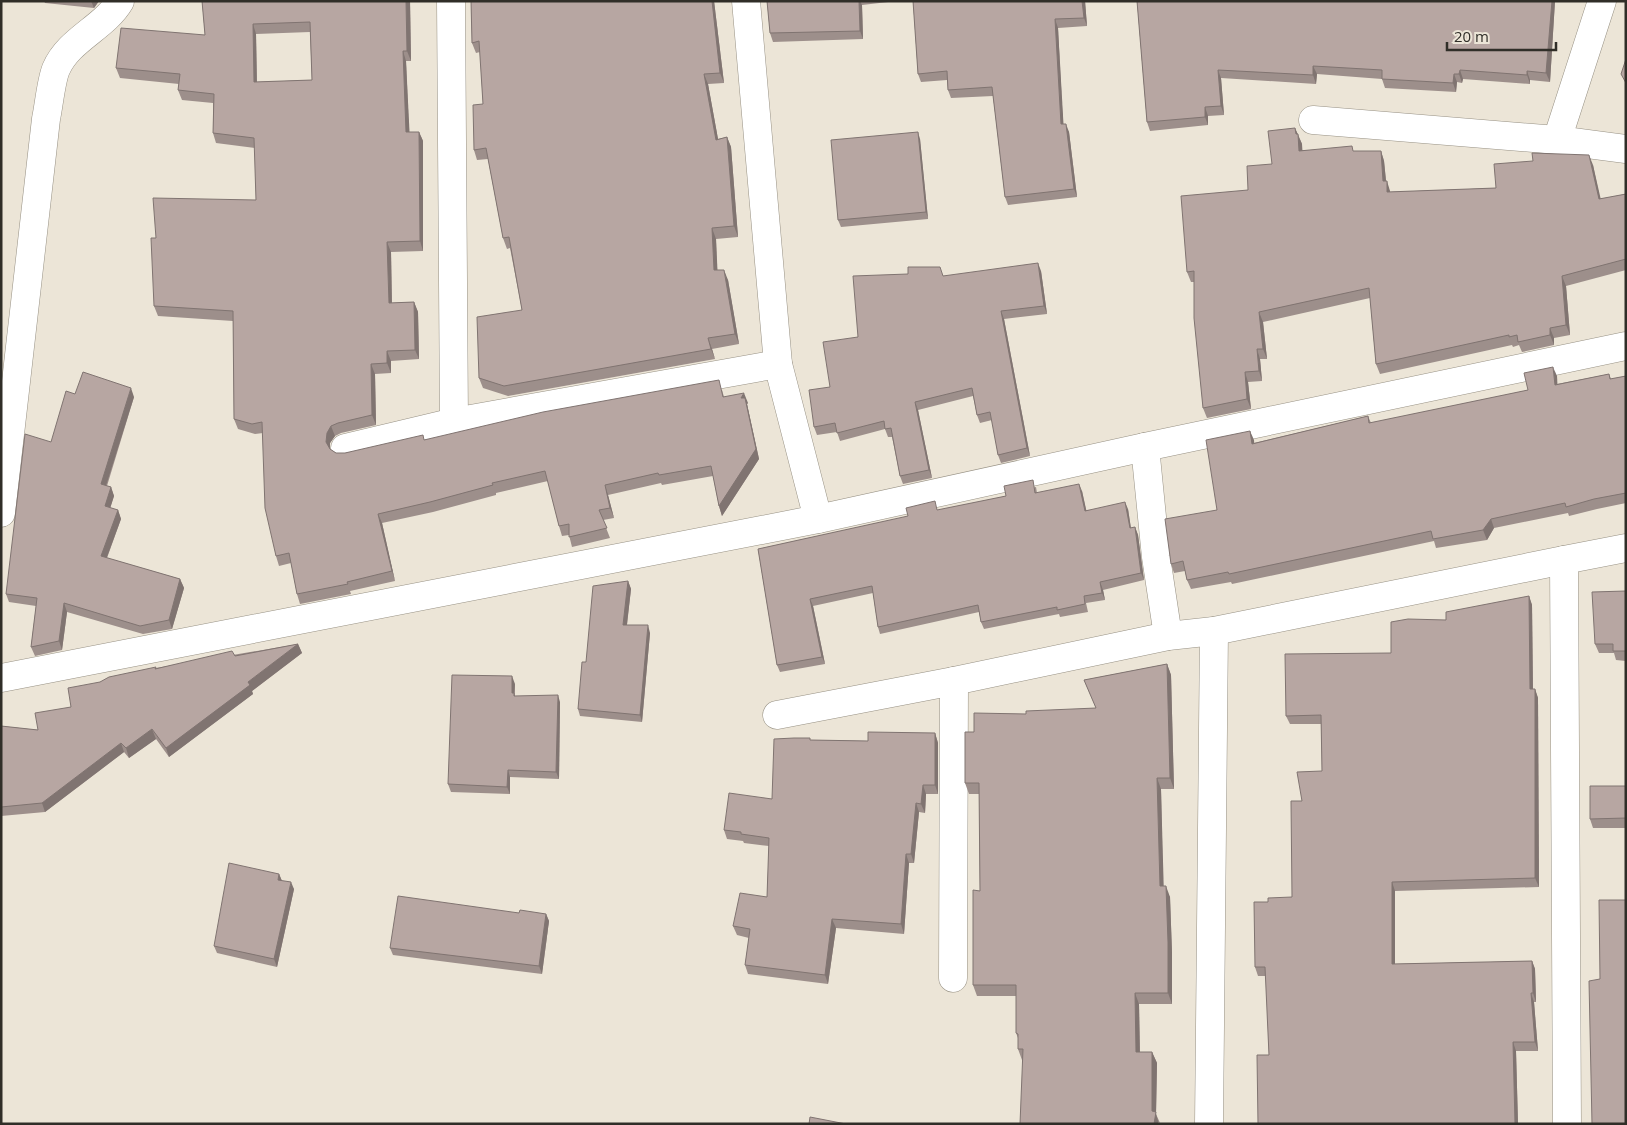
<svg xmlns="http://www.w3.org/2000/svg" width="1627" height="1125" font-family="'Open Sans',sans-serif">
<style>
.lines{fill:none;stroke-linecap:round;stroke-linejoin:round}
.minor-casing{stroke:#979184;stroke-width:29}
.minor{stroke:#fff;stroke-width:28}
.wall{fill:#9d8f8b;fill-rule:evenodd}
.shaded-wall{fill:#807471}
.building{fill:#b7a6a2;stroke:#807471;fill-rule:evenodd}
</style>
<rect width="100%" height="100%" fill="#ece5d7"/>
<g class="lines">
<defs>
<g id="minor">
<polyline points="451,1 454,422"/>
<polyline points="746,1 778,364 818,519"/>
<polyline points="1313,120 1557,140 1626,149"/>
<polyline points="1557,140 1602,1"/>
<polyline points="1145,447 1156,557 1168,636"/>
<polyline points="345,448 454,422 778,364"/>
<path d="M 1,513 L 46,119 C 49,105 51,81 56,69 C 69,39 104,28 120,1"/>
<polyline points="1564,560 1626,548"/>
<polyline points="1,678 818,519 1145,447 1626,346"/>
<polyline points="777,715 954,681 1168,636 1214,631 1564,560 1567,1124"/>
<polyline points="953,978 954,681"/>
<polyline points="1209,1124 1214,631"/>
</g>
</defs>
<use href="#minor" class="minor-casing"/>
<use href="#minor" class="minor"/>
</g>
<g class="wall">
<polygon points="44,1 99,1 94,8 45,3"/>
<path d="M 202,1 L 410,1 L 411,61 L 406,61 L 409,132 L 419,132 L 423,141 L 423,251 L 391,252 L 392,303 L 414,302 L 418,312 L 419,359 L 391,361 L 391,373 L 375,374 L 376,425 L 341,433 L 335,436 L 330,443 L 330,449 L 336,453 L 345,453 L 722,390 L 724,397 L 748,403 L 747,404 L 759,459 L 722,516 L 719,506 L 713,476 L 662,485 L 661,483 L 608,495 L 614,518 L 603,520 L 610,538 L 572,547 L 569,535 L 562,536 L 559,526 L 548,481 L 496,493 L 496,495 L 433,512 L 382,523 L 395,581 L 350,591 L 351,594 L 300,604 L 297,594 L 291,563 L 279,566 L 276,556 L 263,433 L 255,434 L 238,429 L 234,419 L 233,321 L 158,316 L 154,306 L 156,238 L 256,200 L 255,148 L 216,143 L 213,133 L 213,103 L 182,100 L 178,90 L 179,84 L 120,78 L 116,68 L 205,35 ZM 310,32 L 312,80 L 257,82 L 256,34 Z"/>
<polygon points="471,1 714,1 724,83 708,84 718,139 727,137 731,147 738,237 716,239 717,270 728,280 739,344 712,349 715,359 508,396 483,388 479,378 522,310 510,248 507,249 503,238 488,159 477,160 474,150 483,104 480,52 476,53 472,43"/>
<polygon points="767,1 897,1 862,5 863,39 773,42 770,33"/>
<polygon points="913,1 1085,1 1087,26 1058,28 1063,124 1069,132 1077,197 1008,205 1005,197 993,96 951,98 948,90 947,80 921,82 918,74"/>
<polygon points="1137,1 1555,1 1550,82 1530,80 1530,84 1463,79 1462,83 1457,82 1456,92 1385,88 1382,79 1317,74 1316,84 1221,78 1224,115 1208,116 1208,125 1150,131 1147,122"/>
<polygon points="1295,128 1302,144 1302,150 1354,151 1381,151 1384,161 1386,181 1390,192 1496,188 1593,165 1600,199 1626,194 1626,270 1566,286 1570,335 1554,338 1554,345 1522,352 1519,345 1513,347 1512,345 1380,374 1376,364 1370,298 1263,322 1267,359 1260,359 1262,381 1248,382 1251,409 1207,418 1203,408 1194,282 1191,282 1187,272 1248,190 1272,164"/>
<polygon points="920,139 928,219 841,227 838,220"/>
<polygon points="1041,271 1047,314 1004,319 1030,456 1001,463 998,455 992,420 980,423 977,415 973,396 918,410 932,478 903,484 900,476 892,437 888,437 885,429 840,441 837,432 817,435 814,427 830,387 858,337 943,276"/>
<polygon points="1609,374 1611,379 1626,376 1626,503 1597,509 1569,516 1568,513 1494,528 1487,540 1436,548 1434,541 1232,584 1231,582 1191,589 1187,580 1185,571 1174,573 1171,564 1217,510 1250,431 1254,443 1368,416 1371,423 1528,390 1557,376 1557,384"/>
<polygon points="75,394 134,397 107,486 111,487 114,496 110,508 118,510 121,519 107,558 180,579 184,588 172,629 143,634 67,612 62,650 35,656 31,647 36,606 9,602 6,594"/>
<polygon points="1036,487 1037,493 1082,491 1086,510 1128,509 1131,528 1135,527 1138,535 1144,580 1103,590 1105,600 1086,603 1088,612 1060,617 1059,614 984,629 981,622 979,612 880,634 878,627 873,593 813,606 825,664 780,672 777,665 758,549 1006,496"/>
<polygon points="628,581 631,589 627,625 650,633 642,722 580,716 578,709 586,662"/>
<polygon points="1626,591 1626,661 1616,660 1614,653 1599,653 1595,644"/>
<polygon points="1529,596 1532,605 1533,689 1535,689 1538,698 1539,887 1395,891 1395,964 1532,961 1535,969 1536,1002 1534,1002 1538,1051 1516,1051 1518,1124 1258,1124 1269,1055 1266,976 1258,976 1255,967 1268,902 1292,897 1302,801 1322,771 1321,724 1290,724 1286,716 1446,620"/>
<polygon points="298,644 302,653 252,691 253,694 169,757 156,739 129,758 124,752 45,812 1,816 1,726 38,730 71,707 100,682 156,668"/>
<polygon points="1167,664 1171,675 1174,789 1161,789 1163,886 1170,897 1172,953 1172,1004 1139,1004 1140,1052 1152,1052 1157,1063 1156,1114 1160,1123 1022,1060 1018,1049 1018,1038 1016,1033 1016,996 977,996 973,985 980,891 979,794 969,794 965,783 974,732 1026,714 1096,708 1084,680"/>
<polygon points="515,684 515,696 560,702 559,779 510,777 510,794 451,792 448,784"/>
<polygon points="935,733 938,743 938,794 926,794 925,813 919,812 914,863 909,863 904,934 836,928 828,984 748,974 745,965 749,938 737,935 733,926 767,897 769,846 744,843 743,841 727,839 724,830 772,799 810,740 868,741"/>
<polygon points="1626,786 1626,828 1593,828 1590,819"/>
<polygon points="279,874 282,881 294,889 277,967 217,953 214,946"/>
<polygon points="519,913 546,914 549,921 542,974 393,955 390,948"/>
</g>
<g class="shaded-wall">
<polygon points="91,1 99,1 94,8"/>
<polygon points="406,1 410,1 411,61 407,51"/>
<polygon points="712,1 714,1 724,83 720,73"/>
<polygon points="859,1 860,1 862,5 863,39 860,31"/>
<polygon points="1082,1 1085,1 1087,26 1084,18"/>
<polygon points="1552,1 1555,1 1550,82 1546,73"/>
<polygon points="1055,19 1058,28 1064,133 1061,124"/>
<polygon points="253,24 256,34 257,92 254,82"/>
<polygon points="403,51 406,61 410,142 406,132"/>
<polygon points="1313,66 1317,74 1316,84 1313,75"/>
<polygon points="1218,70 1221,78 1224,115 1221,106"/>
<polygon points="1460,70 1463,79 1462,83 1459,74"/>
<polygon points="1527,71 1530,80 1530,84 1527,75"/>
<polygon points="704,74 708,84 720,150 716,140"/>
<polygon points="1454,74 1457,82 1456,92 1453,83"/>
<polygon points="1205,107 1208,116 1208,125 1205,117"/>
<polygon points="1066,124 1069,132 1077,197 1074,189"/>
<polygon points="1295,128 1302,144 1303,161 1299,151"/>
<polygon points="419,132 423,141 423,251 420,241"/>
<polygon points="918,132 920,139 928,219 926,212"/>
<polygon points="727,137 731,147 738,237 734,226"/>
<polygon points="1381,151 1384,161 1387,191 1383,181"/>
<polygon points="1589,155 1593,165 1603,209 1599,199"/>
<polygon points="1387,181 1390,191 1391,202 1387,192"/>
<polygon points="712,228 716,239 718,281 714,270"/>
<polygon points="387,242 391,252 392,313 389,303"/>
<polygon points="1038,263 1041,271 1047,314 1044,306"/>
<polygon points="724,270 728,280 739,344 735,334"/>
<polygon points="1562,276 1566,286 1570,335 1566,325"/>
<polygon points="414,302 418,312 419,359 415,350"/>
<polygon points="1001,311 1004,319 1030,456 1027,448"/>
<polygon points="1259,312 1263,322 1267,359 1263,349"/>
<polygon points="1550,328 1554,338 1554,345 1550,335"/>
<polygon points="708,338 712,349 715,359 711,349"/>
<polygon points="1257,349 1260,359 1262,381 1259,371"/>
<polygon points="387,351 391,361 391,373 387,363"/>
<polygon points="371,364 375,374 376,425 372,415"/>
<polygon points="1553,367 1557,376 1558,394 1555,385"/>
<polygon points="1245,372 1248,382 1251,409 1247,399"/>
<polygon points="131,388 134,397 104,492 101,484"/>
<polygon points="744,393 748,403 747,404 759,459 722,516 719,506 741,398"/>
<polygon points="915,402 918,410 932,478 929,470"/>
<polygon points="331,426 335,436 330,443 330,452 326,442 327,433"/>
<polygon points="1250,431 1254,440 1255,453 1252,444"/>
<polygon points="1079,484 1082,491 1088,518 1085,511"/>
<polygon points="605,485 608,495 614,518 610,508"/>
<polygon points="111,487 114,496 108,515 105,506"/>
<polygon points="1125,502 1128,509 1132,536 1130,528"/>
<polygon points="118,510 121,519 104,565 101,556"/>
<polygon points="378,514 382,523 395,581 392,571"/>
<polygon points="1491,519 1494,528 1487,540 1483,530"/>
<polygon points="1135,527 1138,535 1144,580 1141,573"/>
<polygon points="180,579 184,588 172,629 169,620"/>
<polygon points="628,581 631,589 626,632 623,625"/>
<polygon points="1100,582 1103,590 1105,600 1102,593"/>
<polygon points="1529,596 1532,605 1533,698 1530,689"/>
<polygon points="810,599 813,606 825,664 822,657"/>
<polygon points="64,603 67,612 62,650 59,641"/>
<polygon points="648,625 650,633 642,722 640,715"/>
<polygon points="298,644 302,653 252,691 253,694 169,757 166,748 248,682"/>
<polygon points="1167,664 1171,675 1174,789 1170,778"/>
<polygon points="512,676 515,684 514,694 516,700 512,693"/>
<polygon points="1535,689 1538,698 1539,887 1535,878"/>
<polygon points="558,695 560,702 559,779 556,772"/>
<polygon points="152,729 156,739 129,758 126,748"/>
<polygon points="935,733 938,743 938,794 935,785"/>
<polygon points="121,743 124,752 45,812 42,803"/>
<polygon points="508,770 510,777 510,794 507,787"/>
<polygon points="1157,778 1161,789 1164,897 1160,886"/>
<polygon points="923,785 926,794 925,813 921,804"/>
<polygon points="916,803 919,812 914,863 911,854"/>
<polygon points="906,854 909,863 904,934 901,924"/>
<polygon points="279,874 282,881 278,880"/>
<polygon points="291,882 294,889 277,967 274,959"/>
<polygon points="1392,882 1395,891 1395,973 1392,964"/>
<polygon points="1166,886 1170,897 1172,953 1172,1004 1168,993"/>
<polygon points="546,914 549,921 542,974 539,966"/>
<polygon points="832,919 836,928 828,984 825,975"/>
<polygon points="1532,961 1535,969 1536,1002 1533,993"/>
<polygon points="1135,993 1139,1004 1140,1063 1136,1052"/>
<polygon points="1531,993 1534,1002 1538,1051 1535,1042"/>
<polygon points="1513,1042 1516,1051 1518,1124 1515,1124"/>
<polygon points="1152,1052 1157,1063 1156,1114 1159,1124 1154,1124 1152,1111"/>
</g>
<g class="building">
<path d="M 202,1 L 406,1 L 407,51 L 403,51 L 406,132 L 419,132 L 420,241 L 387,242 L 389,303 L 414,302 L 415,350 L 387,351 L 387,363 L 371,364 L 372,415 L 338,423 L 331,426 L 327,433 L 326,442 L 330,449 L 336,453 L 345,453 L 423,435 L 424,440 L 543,412 L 719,380 L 723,397 L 744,393 L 741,398 L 745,398 L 756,449 L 719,506 L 711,466 L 659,475 L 658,473 L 605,485 L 610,508 L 599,510 L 607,528 L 569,537 L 569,524 L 559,526 L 545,471 L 492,483 L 493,485 L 430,502 L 378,514 L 392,571 L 347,582 L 348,584 L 297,594 L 289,553 L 276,556 L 265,508 L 262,422 L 252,424 L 234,419 L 233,311 L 154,306 L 151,238 L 156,238 L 153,198 L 256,200 L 254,138 L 213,133 L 214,94 L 178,90 L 180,74 L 116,68 L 121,28 L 205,35 ZM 310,22 L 312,80 L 254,82 L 253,24 Z"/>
<polygon points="471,1 712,1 720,73 704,74 716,140 727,137 734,226 712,228 714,270 724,270 735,334 708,338 711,349 504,386 479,378 477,317 522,310 509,237 503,238 486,148 474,150 473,105 483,104 479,41 472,43"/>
<polygon points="767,1 859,1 860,31 770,33"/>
<polygon points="913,1 1082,1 1084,18 1055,19 1061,124 1066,124 1074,189 1005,197 992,87 948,90 947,71 918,74"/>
<polygon points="1137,1 1552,1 1546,73 1527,71 1527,75 1460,70 1459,74 1454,74 1453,83 1382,79 1382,70 1313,66 1313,75 1218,70 1221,106 1205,107 1205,117 1147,122"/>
<polygon points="1626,59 1626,83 1621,74"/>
<polygon points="1295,128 1296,134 1298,134 1299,151 1352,146 1353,151 1381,151 1383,181 1387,181 1387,192 1496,188 1494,164 1533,161 1532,153 1589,155 1599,199 1626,194 1626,260 1626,259 1562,276 1566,325 1550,328 1550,335 1518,342 1517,335 1509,337 1509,335 1376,364 1369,288 1259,312 1263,349 1257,349 1259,371 1245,372 1247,399 1203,408 1194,318 1194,271 1187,272 1181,196 1248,190 1247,166 1272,164 1268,131"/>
<polygon points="918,132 926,212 838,220 831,140"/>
<polygon points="1038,263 1044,306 1001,311 1027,448 998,455 990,412 977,415 972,388 915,402 929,470 900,476 891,428 885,429 884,421 837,433 835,423 814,427 809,390 830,387 823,342 858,337 853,276 908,274 908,267 940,267 943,276"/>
<polygon points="1553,367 1555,385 1609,374 1610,379 1626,376 1626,493 1594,499 1566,507 1565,503 1491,519 1483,530 1433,539 1431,531 1229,574 1228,572 1187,580 1183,561 1171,564 1165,519 1217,510 1206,440 1250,431 1252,444 1368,416 1369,423 1528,390 1524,373"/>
<polygon points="83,372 131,388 101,484 111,487 105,506 118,510 101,556 180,579 169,620 140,626 64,603 59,641 31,647 37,598 6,594 25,434 51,442 66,391 75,394"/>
<polygon points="1033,480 1035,493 1079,484 1085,511 1125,502 1130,528 1135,527 1141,573 1100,582 1102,593 1084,596 1085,604 1057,610 1057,607 981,622 978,605 878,627 872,586 810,599 822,657 777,665 758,549 908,516 906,508 935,501 937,510 1006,496 1004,486"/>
<polygon points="628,581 623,625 648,625 640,715 578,709 582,662 586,662 593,586"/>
<polygon points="1626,591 1626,651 1613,651 1613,644 1595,644 1592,592"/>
<polygon points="1529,596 1530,689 1535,689 1535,878 1392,882 1392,964 1532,961 1533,993 1531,993 1535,1042 1513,1042 1515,1124 1258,1124 1257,1055 1269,1055 1265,967 1255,967 1254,902 1268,902 1268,898 1292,897 1291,801 1302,801 1297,772 1322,771 1321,715 1286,716 1285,654 1391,653 1391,622 1408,619 1446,620 1446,612"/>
<polygon points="298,644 248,682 250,685 166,748 152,729 126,748 121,743 42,803 1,807 1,726 38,730 35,713 71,707 68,688 100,682 109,677 156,667 155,669 232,651 235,656"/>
<polygon points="1167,664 1170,778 1157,778 1160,886 1166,886 1168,942 1168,993 1135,993 1136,1052 1152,1052 1152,1111 1156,1112 1154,1124 1020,1124 1023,1049 1018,1049 1018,1034 1016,1033 1016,985 973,985 973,890 980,891 979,783 965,783 965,732 974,732 974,713 1026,714 1026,711 1096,708 1084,680"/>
<polygon points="452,675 512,676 512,693 514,693 514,696 558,695 556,772 508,770 507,787 448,784"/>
<polygon points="868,732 935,733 935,785 923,785 921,804 916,803 911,854 906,854 901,924 832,919 825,975 745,965 750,929 733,926 740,893 767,897 769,838 741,834 741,832 724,830 729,793 772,799 774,739 794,738 810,738 810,740 868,741"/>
<polygon points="1590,786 1626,786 1626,818 1590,819"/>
<polygon points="229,863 279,874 278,880 291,882 274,959 214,946"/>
<polygon points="398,896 519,913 520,910 546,914 539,966 390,948"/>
<polygon points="1599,900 1626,900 1626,1124 1592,1124 1589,981 1600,979"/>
<polygon points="810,1117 846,1124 809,1124"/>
</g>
<rect width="1627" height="1125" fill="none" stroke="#302e28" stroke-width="5"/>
<path d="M1447 42v8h109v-8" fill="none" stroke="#302e28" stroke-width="2.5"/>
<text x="1454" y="42" font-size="15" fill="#302e28" stroke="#ece5d7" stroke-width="4" paint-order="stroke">20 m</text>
</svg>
